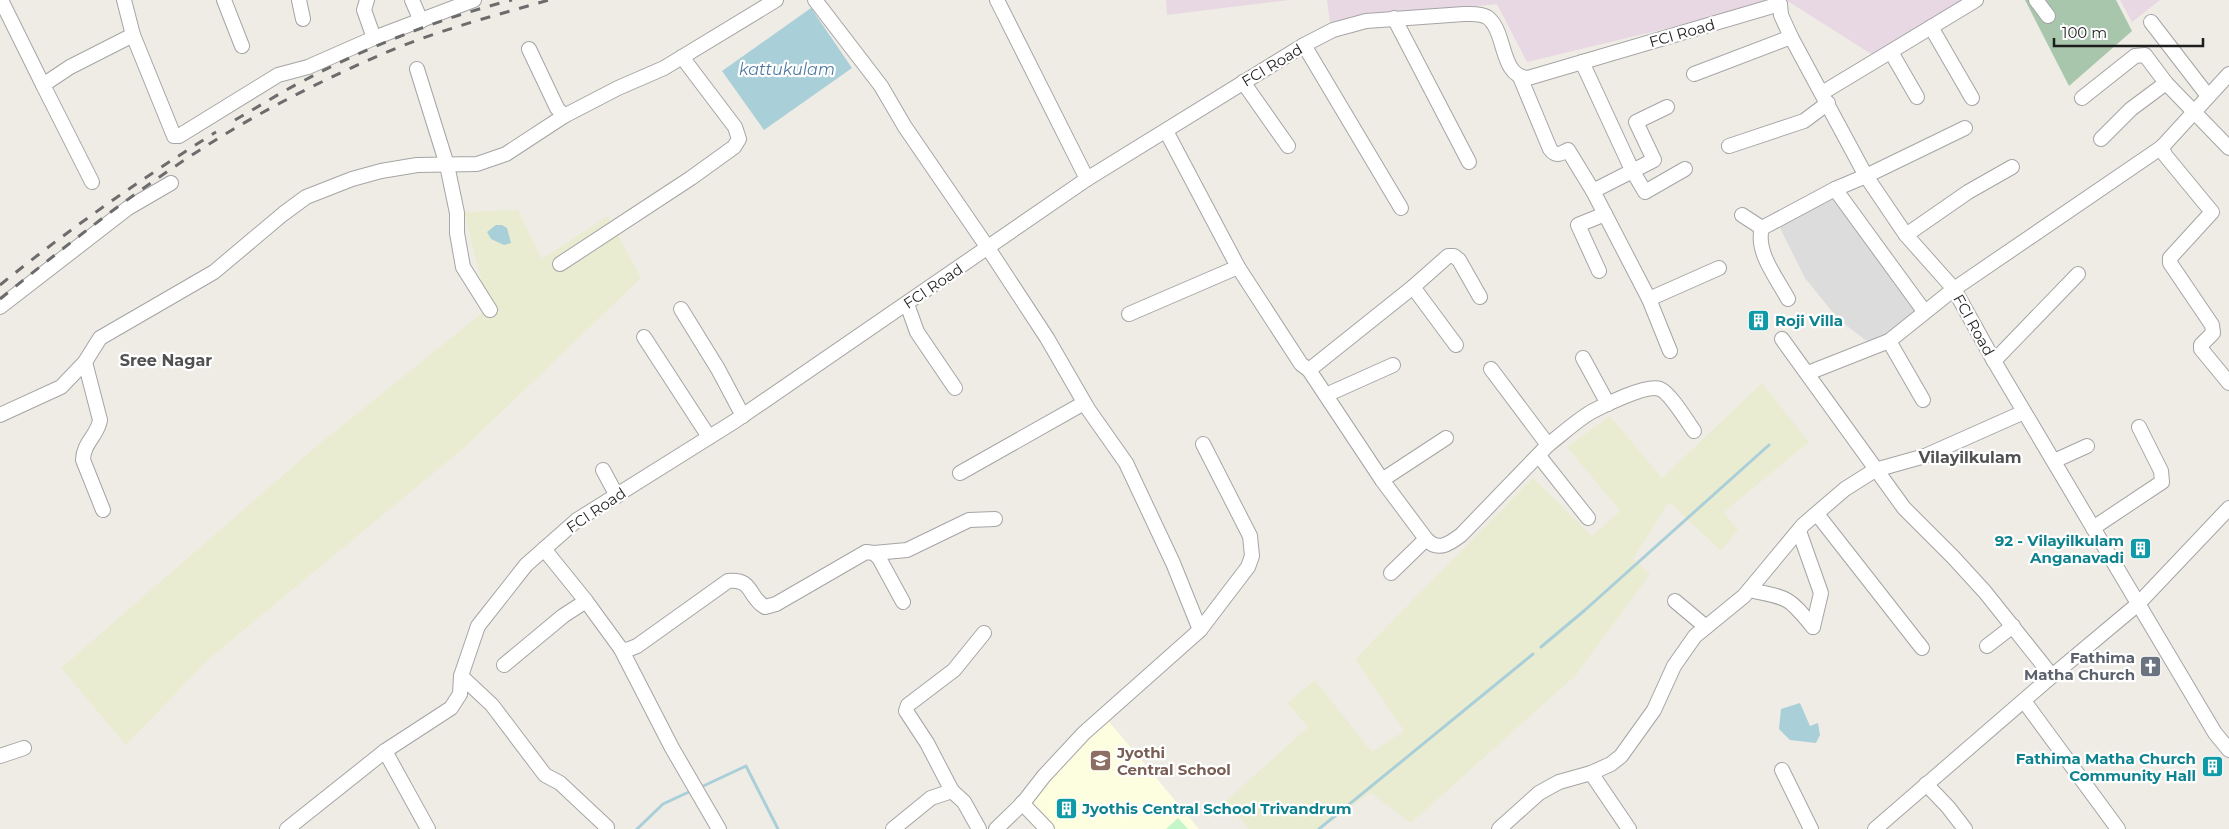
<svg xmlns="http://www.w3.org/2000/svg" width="2229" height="829" font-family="Montserrat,sans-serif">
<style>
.residential{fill:#dcdcdc}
.industrial{fill:#e7d8e4}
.education{fill:#fdfde0}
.farmland{fill:#eaecd2}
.cemetery{fill:#a8c6ac}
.park{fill:#c5f6c9}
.water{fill:#a9cfd9}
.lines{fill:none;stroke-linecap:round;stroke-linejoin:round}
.stream{stroke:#a9cfd9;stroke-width:3}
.minor-casing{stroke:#a5a5a5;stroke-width:16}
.minor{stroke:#fff;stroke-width:14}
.rail{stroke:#6c6c6c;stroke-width:3;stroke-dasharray:10 10;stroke-linecap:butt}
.labels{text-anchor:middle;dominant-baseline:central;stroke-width:4.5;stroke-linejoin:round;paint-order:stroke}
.street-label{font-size:15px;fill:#1e1e1e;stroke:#fff}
.culture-label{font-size:15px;font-weight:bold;fill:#0d838f;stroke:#fff;text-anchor:start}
.worship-label{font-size:15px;font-weight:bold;fill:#5b616d;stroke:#fff;text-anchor:end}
.education-label{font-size:15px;font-weight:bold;fill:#785e54;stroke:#fff;text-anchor:start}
.water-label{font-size:16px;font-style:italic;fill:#4e78a0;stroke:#fff}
.neighbourhood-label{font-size:16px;font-weight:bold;fill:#515151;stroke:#fff}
</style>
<rect width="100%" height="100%" fill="#efece5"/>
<polygon class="residential" points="1834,191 1921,310 1871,344 1839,320 1805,278 1778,224"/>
<g class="industrial">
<polygon points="1166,0 1289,0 1167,15"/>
<polygon points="1327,0 1785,0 1527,62 1497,4 1330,22"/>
<polygon points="1786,0 1974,0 1876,57"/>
<polygon points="2120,0 2160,0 2132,22"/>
</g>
<polygon class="education" points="1106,718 1199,829 1035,829 1016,804"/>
<g class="farmland">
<polygon points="518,210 542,259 608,216 641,278 465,447 210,658 126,745 61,668 312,450 488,308 464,212"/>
<polygon points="1762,383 1809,442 1724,512 1738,530 1721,551 1669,502 1633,559 1650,574 1576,675 1411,823 1371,793 1320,829 1249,829 1226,801 1308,727 1287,703 1315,680 1372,752 1404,731 1355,659 1533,478 1592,536 1620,511 1567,447 1610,416 1662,478"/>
</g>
<polygon class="cemetery" points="2025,0 2116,0 2132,31 2069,86"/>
<polygon class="park" points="1178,818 1188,829 1166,829"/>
<g class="water">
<polygon points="811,8 852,68 764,130 722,71"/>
<polygon points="496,225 502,225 507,228 511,243 504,245 491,239 487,232"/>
<polygon points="1800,703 1810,726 1818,723 1820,735 1816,743 1790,740 1779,729 1781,709"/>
</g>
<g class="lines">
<g class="stream">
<polyline points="1541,647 1585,610 1769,445"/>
<polyline points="699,788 746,766 778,829"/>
<polyline points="637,829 663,804 693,790"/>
<polyline points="1319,829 1533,654"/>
</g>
<defs>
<g id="minor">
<polyline points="1,0 43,85 70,67 133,35"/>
<polyline points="124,0 133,35 174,136 179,136 278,75 308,67 374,38 474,0"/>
<polyline points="224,0 242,46"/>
<polyline points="299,0 303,19"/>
<polyline points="367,0 364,10 374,38"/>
<polyline points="412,0 421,21"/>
<polyline points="815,0 881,86 905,127 988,248 1047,338 1088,409 1126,463 1173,563 1200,630"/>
<polyline points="997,0 1087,179"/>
<polyline points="2036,0 2048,16"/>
<polyline points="1394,18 1469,162"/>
<polyline points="2151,22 2208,96"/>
<polyline points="1931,27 1972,98"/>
<polyline points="1304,45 1401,208"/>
<polyline points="529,49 557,108 564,116 618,88 664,68 776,0"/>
<polyline points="1891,52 1917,97"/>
<polyline points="1582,62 1632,170 1645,192 1685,169"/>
<polyline points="417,69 447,165 457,213 457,233 463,267 490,310"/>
<polyline points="1694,74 1791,37"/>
<polyline points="2229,74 2162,147 2165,155 2212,212 2170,258 2170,263 2212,325 2213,333 2201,345 2201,349 2229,383"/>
<path d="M 1520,77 L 1550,149 C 1556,157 1560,154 1568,150 L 1593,191"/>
<polyline points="1243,82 1288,146"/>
<polyline points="43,85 92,182"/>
<polyline points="1822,93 1976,0"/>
<polyline points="2082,98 2135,56 2145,55 2166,83 2229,148"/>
<polyline points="1667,107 1636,122 1654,160 1593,191 1649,299 1670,351"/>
<path d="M 1166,131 L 1238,267 L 1301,364 L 1309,370 L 1382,480 L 1426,539 C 1438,552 1449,544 1461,535 L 1548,445 L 1491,369"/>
<polyline points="2101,139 2131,109 2166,83"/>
<polyline points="1729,146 1804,121 1828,103"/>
<polyline points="1835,189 1924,311"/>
<polyline points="1742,215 1762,228"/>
<polyline points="1906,235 1968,192 2012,167"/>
<polyline points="560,264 691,178 734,147 739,139 735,127 682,57"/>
<polyline points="1599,271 1578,225 1605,214"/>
<polyline points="1413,287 1456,345"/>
<polyline points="1649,299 1719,268"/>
<path d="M 1788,299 C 1777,278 1755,252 1762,228 L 1835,189 L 1866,176 L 1965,128"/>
<polyline points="907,304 917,332 955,388"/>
<polyline points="0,307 128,208 171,183"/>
<polyline points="681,309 718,369 743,416"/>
<polyline points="1129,314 1238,267"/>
<polyline points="644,337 709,437"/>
<polyline points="1782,339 1904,508 1953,557 1985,592 2052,676"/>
<polyline points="1889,341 1923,400"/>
<polyline points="1583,358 1608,404"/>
<polyline points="1994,361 2078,274"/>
<path d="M 85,362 L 100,420 C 98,435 83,443 83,460 L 103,510"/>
<polyline points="1309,370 1413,287 1448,256 1454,256 1459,260 1480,297"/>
<polyline points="1808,373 1889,341 1954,289 2162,147"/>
<polyline points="1326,395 1393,365"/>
<polyline points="0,415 61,387 85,362 100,338 214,272 283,214 306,197 352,179 381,171 417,165 477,164 506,154 564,116"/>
<path d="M 1548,445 C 1562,434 1576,421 1591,412 C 1604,405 1647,384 1660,389 C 1670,393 1687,421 1694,431"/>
<polyline points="1539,456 1588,518"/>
<polyline points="2054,461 2087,446"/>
<polyline points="603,470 617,496"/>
<polyline points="960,473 1084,403"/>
<polyline points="1382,480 1446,438"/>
<polyline points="1817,514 1922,648"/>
<polyline points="2093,528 2162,482 2161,471 2139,427"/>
<polyline points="1799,531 1821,593 1813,627"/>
<path d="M 544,549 L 586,601 L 621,649 L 627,650 L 637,646 L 728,581 C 753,578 748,597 765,607 L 776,604 L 866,552 L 874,553 L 879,558 L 903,602"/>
<polyline points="874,553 907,550 969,520 995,519"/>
<polyline points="1391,573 1426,539"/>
<path d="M 1749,590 C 1788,598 1788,596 1813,627"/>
<polyline points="1675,601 1706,627"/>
<polyline points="1987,646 2013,626"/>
<polyline points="621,649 672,748 719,829"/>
<polyline points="504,665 563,616 586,601"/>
<polyline points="461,676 492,705 545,775 560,783 607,827"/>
<polyline points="2024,701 2118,829"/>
<polyline points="385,751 428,829"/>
<polyline points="0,756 24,748"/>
<polyline points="1782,770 1811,829"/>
<polyline points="1591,773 1629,829"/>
<polyline points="1926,784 1948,807 1965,829"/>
<polyline points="952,791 927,743 906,711 908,705 954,670 984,633"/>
<polyline points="1022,803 1047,829"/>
<path d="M 287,829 L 385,751 L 451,708 L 460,694 L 461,676 L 478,626 L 526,565 L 577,520 L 735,421 L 1087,179 L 1304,45 L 1333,30 L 1366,21 L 1464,14 C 1471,14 1480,13 1487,17 C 1507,31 1499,76 1528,78 L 1780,4 L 1781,15 L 1791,37 L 1866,176 L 1906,235 L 1954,289 L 1994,361 L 2215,733 L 2229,750"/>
<polyline points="893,829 931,798 952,791 964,802 979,829"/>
<polyline points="996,829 1023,803 1044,776 1084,733 1200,630 1248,567 1252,556 1250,536 1203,444"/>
<polyline points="1499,829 1539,793 1559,782 1591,773 1611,764 1621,756 1654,710 1674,666 1695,636 1744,596 1803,525 1845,489 1875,470 1925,456 2024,412"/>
<polyline points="1875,829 2052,676 2138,604 2229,508"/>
</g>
</defs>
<use href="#minor" class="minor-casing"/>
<use href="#minor" class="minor"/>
<g class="rail">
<path d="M 235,120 C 258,107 281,92 305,80 C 369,46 441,18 512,0"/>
<path d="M 0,285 C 69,229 141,179 216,132"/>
<path d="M 0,299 C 74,239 150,179 232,130 C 279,102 330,77 380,55 C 435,31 493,16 549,0"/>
</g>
</g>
<defs>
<symbol id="building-square" viewBox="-11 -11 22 22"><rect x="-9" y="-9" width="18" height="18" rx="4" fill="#0f9aa8" stroke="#fff"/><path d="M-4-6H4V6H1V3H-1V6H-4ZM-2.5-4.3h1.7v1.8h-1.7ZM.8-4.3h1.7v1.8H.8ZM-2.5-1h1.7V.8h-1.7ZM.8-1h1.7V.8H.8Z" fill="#fff"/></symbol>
<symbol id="church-square" viewBox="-11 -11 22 22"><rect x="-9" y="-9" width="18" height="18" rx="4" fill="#6b7280" stroke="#fff"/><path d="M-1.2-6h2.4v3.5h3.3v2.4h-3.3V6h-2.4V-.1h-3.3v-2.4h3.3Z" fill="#fff"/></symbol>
<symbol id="school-square" viewBox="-11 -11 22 22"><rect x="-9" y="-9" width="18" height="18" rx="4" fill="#8d6e63" stroke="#fff"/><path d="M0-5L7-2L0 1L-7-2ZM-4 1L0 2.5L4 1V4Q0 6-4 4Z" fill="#fff"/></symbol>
</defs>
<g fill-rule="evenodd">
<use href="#building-square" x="1746" y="308" width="25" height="25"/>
<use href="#building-square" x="2128" y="536" width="25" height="25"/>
<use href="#church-square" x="2138" y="654" width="25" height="25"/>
<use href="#school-square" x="1088" y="748" width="25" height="25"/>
<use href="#building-square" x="2200" y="754" width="25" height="25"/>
<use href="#building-square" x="1054" y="796" width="25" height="25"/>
</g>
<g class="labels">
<g class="street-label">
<text transform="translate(1682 33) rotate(-16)">FCI Road</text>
<text transform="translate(1272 65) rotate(-31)">FCI Road</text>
<text transform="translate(933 286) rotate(-34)">FCI Road</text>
<text transform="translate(1974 325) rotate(61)">FCI Road</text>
<text transform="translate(596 510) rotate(-34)">FCI Road</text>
</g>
<g class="culture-label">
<text x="1775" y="320">Roji Villa</text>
<text x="2124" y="540" text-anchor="end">92 - Vilayilkulam<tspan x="2124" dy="17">Anganavadi</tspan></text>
<text x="2196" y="758" text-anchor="end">Fathima Matha Church<tspan x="2196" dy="17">Community Hall</tspan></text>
<text x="1082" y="808">Jyothis Central School Trivandrum</text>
</g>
<g class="worship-label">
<text x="2135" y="657">Fathima<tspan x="2135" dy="17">Matha Church</tspan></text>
</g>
<g class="education-label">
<text x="1117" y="752">Jyothi<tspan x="1117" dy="17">Central School</tspan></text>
</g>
<g class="water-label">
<text x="787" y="69">kattukulam</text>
</g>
<g class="neighbourhood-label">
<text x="166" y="360">Sree Nagar</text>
<text x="1970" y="457">Vilayilkulam</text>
</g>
</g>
<path d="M2054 38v8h149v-8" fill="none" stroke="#1e1e1e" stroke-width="2.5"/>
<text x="2062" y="38" font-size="15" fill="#1e1e1e" stroke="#ffffff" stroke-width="4" paint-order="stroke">100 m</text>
</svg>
